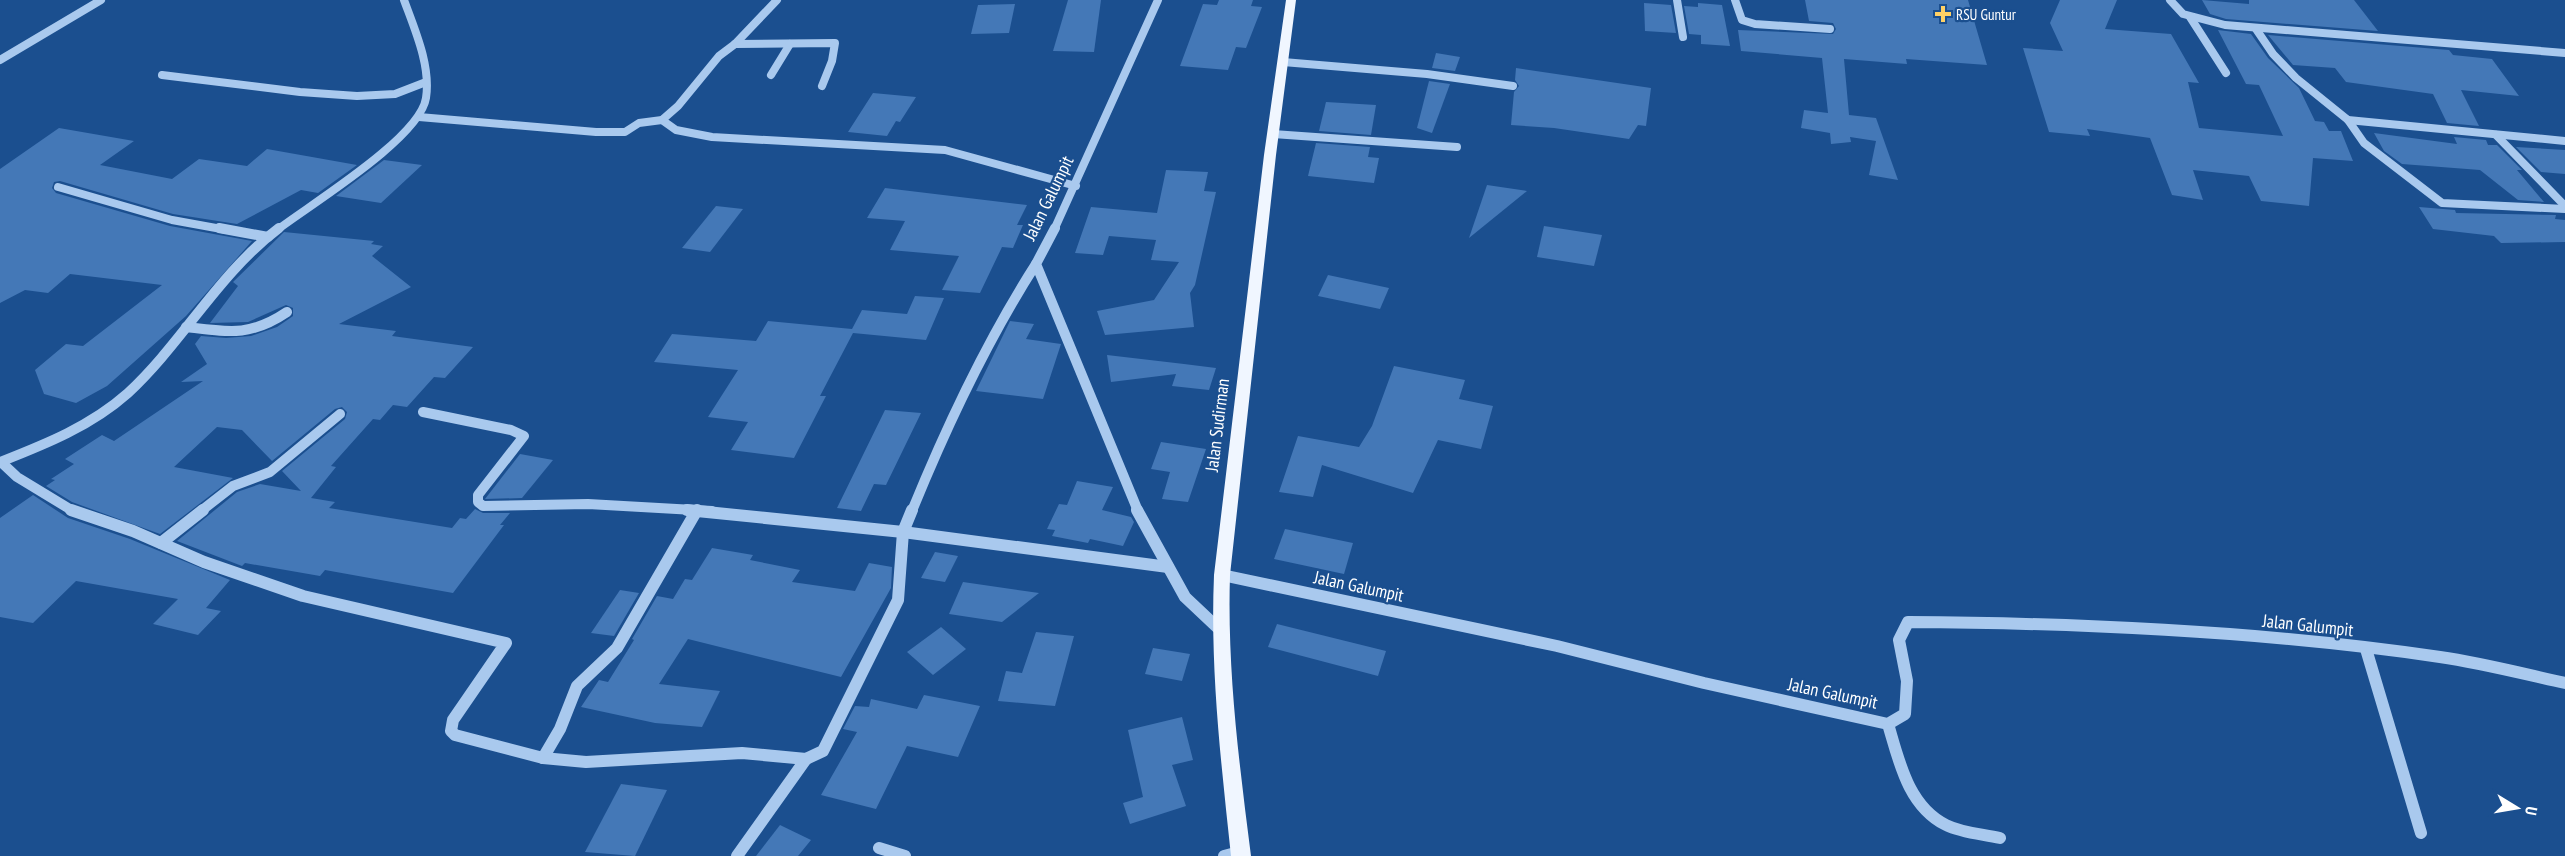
<svg xmlns="http://www.w3.org/2000/svg" width="2565" height="856" font-family="'PT Sans Narrow',sans-serif">
<style>
.building{fill:#4478b7}
.lines{fill:none;stroke-linecap:round;stroke-linejoin:round}
.minor-far2{stroke:#a9c9ee;stroke-width:8}
.minor-far1{stroke:#a9c9ee;stroke-width:10}
.minor{stroke:#a9c9ee;stroke-width:12}
.major{fill:#f0f6ff;fill-rule:evenodd}
.poi-dot{fill:#ffd166;stroke:#1b4f8f;stroke-width:2}
.labels{text-anchor:middle;dominant-baseline:central;stroke-width:4.5;stroke-linejoin:round;paint-order:stroke}
.far-poi-label{font-size:15px;fill:#fff;stroke:#1b4f8f;text-anchor:start}
.street-label{font-size:18px;fill:#fff;stroke:#1b4f8f}
</style>
<rect width="100%" height="100%" fill="#1b4f8f"/>
<g class="building">
<polygon points="1068,0 1101,0 1094,52 1053,51"/>
<polygon points="1219,0 1253,0 1251,6 1262,7 1246,48 1236,47 1228,70 1180,66 1203,4 1217,5"/>
<polygon points="1805,0 1968,0 1987,65 1906,59 1907,64 1844,59 1849,115 1876,118 1898,180 1869,175 1876,141 1850,137 1851,142 1831,144 1830,133 1801,128 1804,110 1828,113 1822,58 1741,51 1738,30 1833,34 1836,29 1833,23 1809,21"/>
<polygon points="2060,0 2117,0 2105,29 2171,34 2199,83 2188,82 2199,128 2283,136 2259,85 2246,84 2218,30 2251,34 2268,58 2299,88 2315,121 2324,122 2329,131 2341,131 2353,161 2313,158 2309,206 2261,201 2249,176 2193,170 2203,200 2172,195 2150,138 2087,129 2090,136 2049,132 2023,48 2063,51 2050,23"/>
<polygon points="2202,0 2249,4 2249,0 2354,0 2378,31 2226,19 2210,14"/>
<polygon points="1644,3 1671,5 1676,33 1645,31"/>
<polygon points="1698,3 1722,5 1730,46 1701,44 1701,35 1689,34 1684,6 1698,7"/>
<polygon points="1015,4 1009,33 971,34 978,5"/>
<polygon points="2268,35 2449,50 2453,55 2492,59 2519,96 2461,90 2479,126 2447,123 2433,94 2346,82 2335,68 2293,65"/>
<polygon points="1436,53 1460,57 1455,71 1432,68"/>
<polygon points="1516,68 1651,88 1646,126 1638,125 1629,139 1554,128 1511,125 1514,92 1519,86 1515,80"/>
<polygon points="1429,81 1450,84 1432,133 1417,128"/>
<polygon points="873,93 916,97 900,122 896,121 887,136 848,132"/>
<polygon points="1326,102 1376,105 1371,135 1319,131"/>
<polygon points="59,128 134,141 100,165 172,179 199,159 247,166 267,149 357,165 318,193 301,190 237,224 173,214 60,181 54,182 52,188 56,193 170,226 252,241 186,316 107,386 76,403 44,394 35,370 66,344 83,346 162,285 70,274 48,293 25,290 0,303 0,169"/>
<polygon points="2374,133 2457,144 2454,137 2486,140 2488,145 2497,145 2522,170 2517,170 2544,202 2518,200 2480,170 2402,164 2384,151"/>
<polygon points="1316,143 1370,147 1368,157 1379,158 1374,183 1308,176"/>
<polygon points="2516,147 2565,150 2565,174 2541,172"/>
<polygon points="384,160 422,165 381,203 336,196"/>
<polygon points="1166,170 1208,172 1204,191 1216,192 1195,285 1190,293 1194,327 1105,335 1097,311 1154,300 1179,262 1151,260 1156,240 1109,236 1103,255 1075,253 1091,207 1157,213"/>
<polygon points="1487,185 1527,191 1469,238"/>
<polygon points="885,188 1027,205 1017,225 1023,225 1013,248 1002,247 980,293 942,290 959,256 890,250 905,221 867,218"/>
<polygon points="716,206 743,209 710,252 682,248"/>
<polygon points="2419,207 2455,210 2456,213 2556,215 2555,219 2565,220 2565,242 2501,243 2494,236 2433,229"/>
<polygon points="1544,226 1602,235 1594,266 1537,257"/>
<polygon points="284,232 374,241 371,244 383,246 372,256 411,287 339,324 396,331 392,336 473,347 445,378 434,377 407,407 393,405 380,420 373,419 331,466 336,467 311,498 335,502 329,508 452,528 460,518 466,519 475,509 483,513 510,513 500,525 504,525 453,593 325,570 320,576 245,563 242,566 177,541 237,492 260,484 301,491 282,471 345,419 347,412 342,407 335,409 272,461 242,430 217,427 174,467 233,478 160,534 72,502 46,486 55,480 51,479 74,464 65,459 102,435 114,441 203,381 181,382 207,364 195,344 201,336 226,338 251,336 277,327 293,316 293,308 286,305 248,322 210,323 238,286 233,282"/>
<polygon points="1328,275 1389,288 1380,309 1318,296"/>
<polygon points="915,296 944,298 926,340 853,333 820,396 826,396 794,458 731,450 748,422 708,417 738,370 654,362 672,334 756,341 768,321 852,329 862,310 907,314"/>
<polygon points="1010,321 1034,324 1026,339 1061,344 1043,399 976,391"/>
<polygon points="1107,355 1184,364 1216,368 1209,390 1172,386 1176,374 1111,382"/>
<polygon points="1394,366 1465,380 1459,399 1493,406 1481,449 1438,440 1413,493 1322,465 1313,497 1279,492 1298,436 1359,447 1372,426"/>
<polygon points="885,410 921,413 886,485 874,484 861,511 837,508"/>
<polygon points="1161,442 1206,449 1188,502 1162,499 1170,472 1151,469"/>
<polygon points="520,454 553,460 522,498 485,499"/>
<polygon points="1077,481 1113,487 1102,510 1131,517 1134,522 1123,546 1090,539 1088,543 1052,536 1055,530 1047,529 1059,504 1067,505"/>
<polygon points="33,495 68,518 130,539 230,580 206,608 221,611 198,635 153,624 178,599 76,581 33,623 0,617 0,518"/>
<polygon points="1285,529 1353,543 1344,574 1274,559"/>
<polygon points="712,548 753,555 750,560 800,570 792,582 855,591 869,563 892,567 891,588 841,677 688,639 659,684 720,691 702,727 655,723 581,707 599,680 608,682 634,640 632,639 657,596 673,599 685,579 692,580"/>
<polygon points="935,552 958,556 945,582 921,578"/>
<polygon points="963,582 1039,593 1002,622 949,614"/>
<polygon points="620,590 639,593 614,636 591,633"/>
<polygon points="1277,624 1386,651 1378,676 1268,647"/>
<polygon points="941,627 966,649 933,675 907,652"/>
<polygon points="1036,632 1074,636 1055,706 998,701 1006,671 1022,673"/>
<polygon points="1153,648 1190,654 1182,681 1145,674"/>
<polygon points="924,695 980,706 958,757 907,746 876,809 821,795 857,732 843,729 855,706 869,707 871,699 917,709"/>
<polygon points="1182,717 1193,760 1172,765 1186,806 1130,824 1123,803 1143,797 1128,730"/>
<polygon points="621,784 667,790 635,856 585,852"/>
<polygon points="780,825 811,840 798,856 756,856"/>
</g>
<g class="lines">
<g class="minor-far2">
<polyline points="1677,0 1683,37"/>
<polyline points="1735,0 1742,20 1755,24 1830,29"/>
<polyline points="2170,0 2183,14 2225,25 2565,53"/>
<polyline points="2190,17 2226,73"/>
<polyline points="2256,29 2273,54 2296,78 2348,120 2565,141"/>
<polyline points="735,44 835,43 832,61 822,86"/>
<polyline points="0,60 101,0"/>
<polyline points="1283,62 1427,74 1513,86"/>
<polyline points="162,75 300,92 357,96 395,94 426,82"/>
<polyline points="771,75 790,44"/>
<polyline points="419,117 596,132 625,132 639,123 662,120 678,106 719,56 735,44 777,0"/>
<polyline points="662,120 676,130 712,137 945,150 1076,186"/>
<polyline points="2348,120 2364,143 2442,203 2565,209"/>
<polyline points="1273,134 1457,147"/>
<polyline points="2496,135 2565,206"/>
<polyline points="58,187 172,220 227,230"/>
<path d="M 277,230 C 311,204 420,138 426,98 C 431,66 415,30 404,0"/>
<polyline points="1054,230 1158,0"/>
</g>
<g class="minor-far1">
<polyline points="219,228 268,237"/>
<polyline points="1055,228 1036,264 1138,511"/>
<path d="M 186,327 C 228,332 250,337 287,312"/>
<polyline points="423,412 511,430 524,436 478,495 478,502 483,506 588,504 712,511"/>
<path d="M 0,462 C 46,444 91,426 128,393 C 183,342 218,274 279,228"/>
<polyline points="1,462 17,477 73,511"/>
<polyline points="201,511 233,486 270,472 340,414"/>
<path d="M 912,511 C 947,425 986,342 1036,264"/>
</g>
<g class="minor">
<polyline points="71,510 133,531 204,562 303,596 506,643 453,720 451,731 455,735 543,758 586,762 742,753 806,759 823,751 898,600 903,532 912,510"/>
<polyline points="687,510 903,532 1168,567"/>
<polyline points="1137,510 1185,597 1220,630"/>
<polyline points="161,543 203,510"/>
<path d="M 1222,575 L 1557,646 L 1704,683 L 1888,724 L 1905,714 L 1907,681 L 1899,640 L 1908,622 C 2085,623 2264,631 2440,657 C 2482,663 2524,674 2565,683"/>
<polyline points="2366,649 2421,833"/>
<path d="M 1888,724 C 1899,761 1908,806 1946,825 C 1962,833 1982,834 2000,838"/>
<polyline points="543,758 560,729 577,686 617,648 697,510"/>
<polyline points="879,848 905,856"/>
<polyline points="737,856 806,759"/>
<polyline points="1224,856 1239,852"/>
</g>
<path class="major" d="M 1286,0 L 1296,0 L 1276,155 L 1230,575 C 1227,669 1239,762 1251,856 L 1231,856 C 1221,762 1210,669 1214,575 L 1264,155 Z"/>
</g>
<path class="poi-dot" d="M1940 5h6v6h6v6h-6v6h-6v-6h-6v-6h6z"/>
<g class="labels">
<g class="far-poi-label">
<text x="1956" y="14">RSU Guntur</text>
</g>
<g class="street-label">
<text transform="translate(1048 198) rotate(-64)">Jalan Galumpit</text>
<text transform="translate(1217 425) rotate(-83)">Jalan Sudirman</text>
<text transform="translate(1359 586) rotate(12)">Jalan Galumpit</text>
<text transform="translate(2308 625) rotate(6)">Jalan Galumpit</text>
<text transform="translate(1833 693) rotate(12)">Jalan Galumpit</text>
</g>
</g>
<g transform="translate(2517 808) rotate(101)" stroke="#1b4f8f" stroke-width="4.5" paint-order="stroke">
<path d="M0-4.5L10 22L0 15L-10 22Z" fill="#ffffff"/>
<text y="-9" font-size="16" font-weight="bold" text-anchor="middle" fill="#ffffff">U</text>
</g>
</svg>
